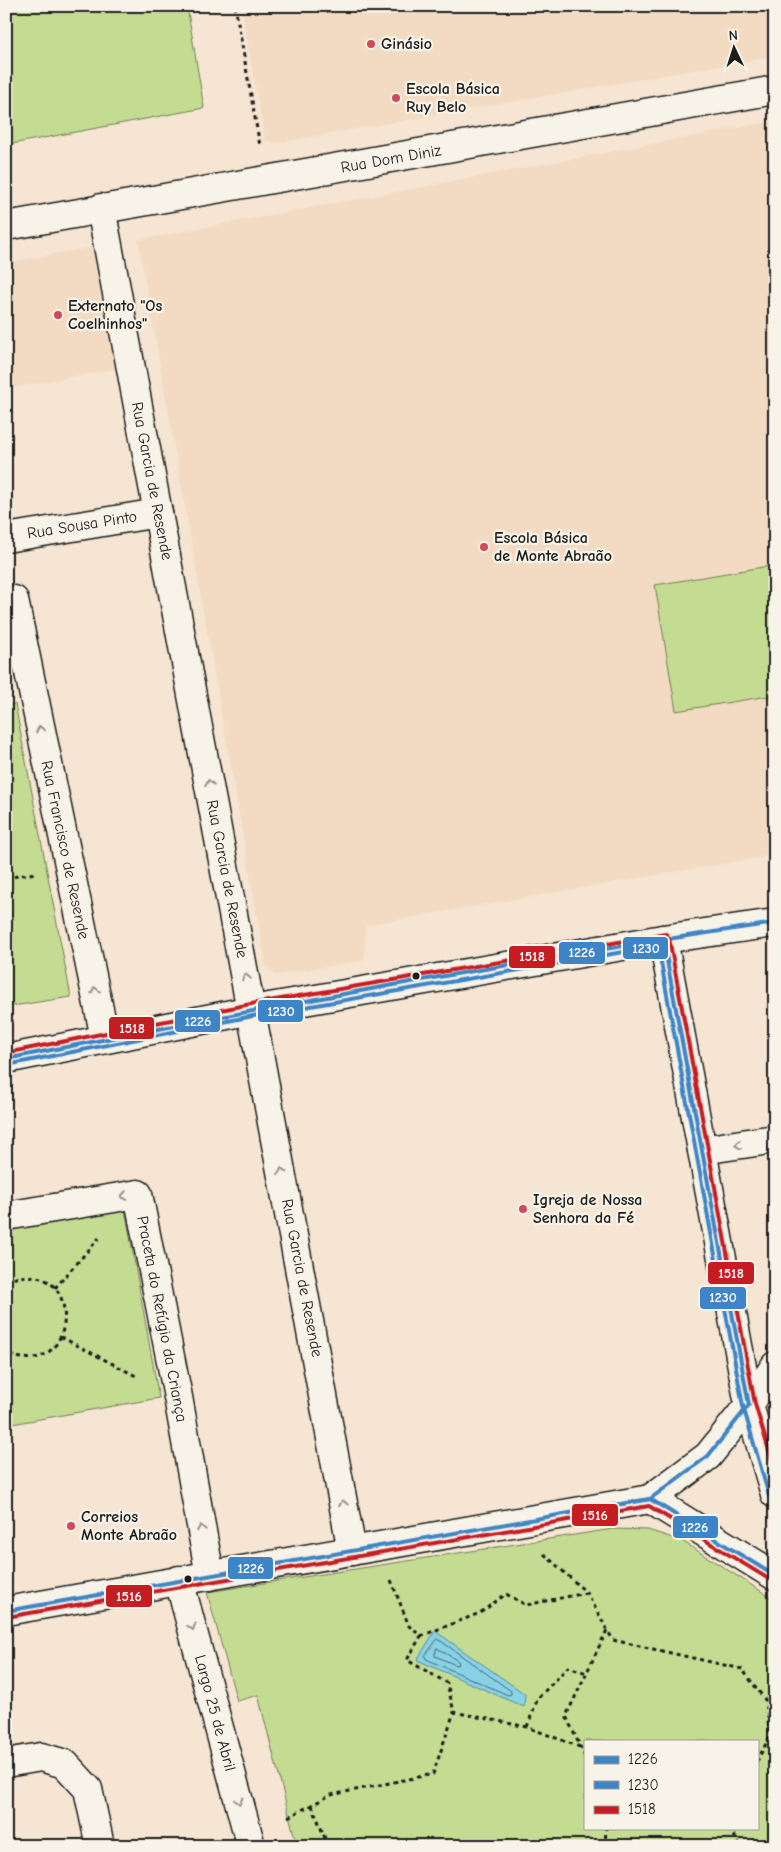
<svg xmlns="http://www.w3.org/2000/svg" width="781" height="1852" font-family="'Comic Neue',sans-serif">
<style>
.built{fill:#f3dbc3}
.green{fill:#c4dc92;stroke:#707c57;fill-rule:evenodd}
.water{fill:#88d2e8;stroke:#5d8996}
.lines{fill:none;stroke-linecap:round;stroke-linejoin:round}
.shore{stroke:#47656e;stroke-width:1}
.street-casing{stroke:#1c1c1c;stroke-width:31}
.secondary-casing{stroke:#1c1c1c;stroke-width:31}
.path{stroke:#1c1c1c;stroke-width:3;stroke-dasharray:4 4;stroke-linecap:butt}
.street{stroke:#f7f3e8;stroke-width:28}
.secondary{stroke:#f7f3e8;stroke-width:28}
.bus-1-casing{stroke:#f7f3e8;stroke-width:8}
.bus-2-casing{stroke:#f7f3e8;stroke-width:8}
.bus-3-casing{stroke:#f7f3e8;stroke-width:8}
.bus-4-casing{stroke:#f7f3e8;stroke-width:8}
.bus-1{stroke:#3d85c6;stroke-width:4}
.bus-2{stroke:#3d85c6;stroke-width:4}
.bus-3{stroke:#c61d23;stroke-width:4}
.bus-4{stroke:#c61d23;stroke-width:4}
.oneway{stroke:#94928c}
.poi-dot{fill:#d1495b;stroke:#f7f3e8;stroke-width:2}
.bus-dot{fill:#1c1c1c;stroke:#f7f3e8;stroke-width:2}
.labels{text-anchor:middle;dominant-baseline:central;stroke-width:4.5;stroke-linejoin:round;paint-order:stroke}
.poi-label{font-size:16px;font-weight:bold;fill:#1c1c1c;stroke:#f7f3e8;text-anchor:start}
.street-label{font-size:16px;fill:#1c1c1c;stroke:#f7f3e8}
.line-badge{stroke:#f7f3e8;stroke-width:2}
.badge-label{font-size:14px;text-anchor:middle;font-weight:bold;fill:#fff}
</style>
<rect width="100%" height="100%" fill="#f5e5d2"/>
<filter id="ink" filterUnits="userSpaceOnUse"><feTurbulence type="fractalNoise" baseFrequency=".02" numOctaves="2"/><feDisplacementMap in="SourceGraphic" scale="10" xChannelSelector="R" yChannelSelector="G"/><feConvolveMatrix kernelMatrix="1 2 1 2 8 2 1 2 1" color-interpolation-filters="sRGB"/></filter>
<g filter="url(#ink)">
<g class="built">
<polygon points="241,6 775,6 775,56 275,143 265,140"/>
<polygon points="775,121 775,855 366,925 364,960 275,975 266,966 138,240"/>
<polygon points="98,246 120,368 6,389 6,263"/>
</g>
<g class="green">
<polygon points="6,6 187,6 204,108 6,145"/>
<polygon points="775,565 775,695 676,711 655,585"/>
<polygon points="15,704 71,997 6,1007 6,706"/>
<polygon points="125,1209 159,1398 6,1425 6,1230"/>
<path d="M 613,1529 L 648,1530 L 682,1541 L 775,1600 L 775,1846 L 297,1846 L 258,1695 L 237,1701 L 207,1592 ZM 585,1741 L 757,1741 L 757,1828 L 585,1828 Z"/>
</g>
<polygon class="water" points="435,1631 525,1694 524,1707 417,1660"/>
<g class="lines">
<g class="shore">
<polygon points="438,1639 511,1691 511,1694 508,1695 426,1659 425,1656"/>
<polygon points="437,1648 458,1661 459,1664 456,1665 435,1656"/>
</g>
<defs>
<g id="street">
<polyline points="101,208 352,1551"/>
<polyline points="6,226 775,90"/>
<polyline points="6,538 158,513"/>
<polyline points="14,600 105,1038"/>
<polyline points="663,939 749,1405 775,1494"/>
<polyline points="6,1059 252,1010 663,939 775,923"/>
<polyline points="702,1150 775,1139"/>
<polyline points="6,1216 138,1194 178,1397 210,1576"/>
<polyline points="650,1499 708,1456 749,1405 775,1366"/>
<polyline points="179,1580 251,1846"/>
<polyline points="6,1763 41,1757 65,1764 88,1789 100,1846"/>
</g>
<polyline id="secondary" points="6,1611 650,1499 775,1576"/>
</defs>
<use href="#street" class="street-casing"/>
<use href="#secondary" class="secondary-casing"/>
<g class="path">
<polyline points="235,6 260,146"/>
<polyline points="6,878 35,873"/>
<path d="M 6,1281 C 87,1249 81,1387 6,1353"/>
<polyline points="55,1288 99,1238"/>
<polyline points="61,1337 136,1376"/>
<polyline points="544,1554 587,1593 613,1640 742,1669 766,1701 770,1736 757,1761"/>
<polyline points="391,1580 409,1626 421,1636 407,1660 447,1683 454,1712 527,1727 580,1747"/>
<polyline points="421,1636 480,1613 506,1594 526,1605 586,1593"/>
<polyline points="766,1701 775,1691"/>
<polyline points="527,1727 538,1698 568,1667 587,1673"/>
<polyline points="585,1757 566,1716 607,1630"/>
<polyline points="312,1805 326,1841 342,1846"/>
<polyline points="288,1817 331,1795 433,1774 454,1712"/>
<polyline points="730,1828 740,1846"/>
<polyline points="605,1846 606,1828"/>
</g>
<use href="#street" class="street"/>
<use href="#secondary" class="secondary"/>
<defs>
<g id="bus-1">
<path d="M 6,1059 C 261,1008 517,960 775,923"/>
<polyline points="610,1506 650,1499 775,1576"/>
<polyline points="6,1611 650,1499 708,1456 749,1405 663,939"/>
</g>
<polyline id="bus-2" points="7,1065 253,1016 658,946 743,1406 769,1496"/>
<polyline id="bus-3" points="6,1053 251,1004 666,934 669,938 755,1404 775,1471"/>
<polyline id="bus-4" points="7,1617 649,1506 772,1581"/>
</defs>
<use href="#bus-1" class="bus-1-casing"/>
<use href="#bus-2" class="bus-2-casing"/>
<use href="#bus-3" class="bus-3-casing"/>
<use href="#bus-4" class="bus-4-casing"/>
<use href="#bus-1" class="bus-1"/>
<use href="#bus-2" class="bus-2"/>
<use href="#bus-3" class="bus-3"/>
<use href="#bus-4" class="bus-4"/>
</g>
<defs><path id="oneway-chevron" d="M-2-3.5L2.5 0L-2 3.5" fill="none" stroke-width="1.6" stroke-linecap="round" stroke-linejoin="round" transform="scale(1.25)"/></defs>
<g class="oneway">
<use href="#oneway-chevron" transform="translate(40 729) rotate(-102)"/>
<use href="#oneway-chevron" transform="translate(209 783) rotate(-101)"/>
<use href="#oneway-chevron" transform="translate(246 977) rotate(-101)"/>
<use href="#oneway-chevron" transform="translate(95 990) rotate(-102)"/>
<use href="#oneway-chevron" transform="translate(738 1145) rotate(171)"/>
<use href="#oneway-chevron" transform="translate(282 1171) rotate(-101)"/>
<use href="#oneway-chevron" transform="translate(124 1196) rotate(170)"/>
<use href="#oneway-chevron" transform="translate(343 1503) rotate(-101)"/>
<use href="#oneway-chevron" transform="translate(201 1528) rotate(-100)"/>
<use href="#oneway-chevron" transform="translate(192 1627) rotate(75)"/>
<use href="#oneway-chevron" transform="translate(239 1801) rotate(75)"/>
</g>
</g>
<g class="poi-dot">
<circle cx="371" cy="44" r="5"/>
<circle cx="396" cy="98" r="5"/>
<circle cx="58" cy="315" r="5"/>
<circle cx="484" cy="547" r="5"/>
<circle cx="523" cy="1209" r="5"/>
<circle cx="71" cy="1526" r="5"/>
</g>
<g class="bus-dot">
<circle cx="416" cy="976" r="4.5"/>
<circle cx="188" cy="1579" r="4.5"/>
</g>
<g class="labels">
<g class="poi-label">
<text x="381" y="44">Ginásio</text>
<text x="406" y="89">Escola Básica<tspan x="406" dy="18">Ruy Belo</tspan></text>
<text x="68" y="306">Externato "Os<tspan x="68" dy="18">Coelhinhos"</tspan></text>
<text x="494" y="538">Escola Básica<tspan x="494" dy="18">de Monte Abraão</tspan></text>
<text x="533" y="1200">Igreja de Nossa<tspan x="533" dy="18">Senhora da Fé</tspan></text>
<text x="81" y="1517">Correios<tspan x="81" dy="18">Monte Abraão</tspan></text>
</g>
<g class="street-label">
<text transform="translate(391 159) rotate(-10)">Rua Dom Diniz</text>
<text transform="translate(152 481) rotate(79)">Rua Garcia de Resende</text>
<text transform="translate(82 525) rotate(-9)">Rua Sousa Pinto</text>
<text transform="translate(65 850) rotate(78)">Rua Francisco de Resende</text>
<text transform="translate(227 879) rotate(79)">Rua Garcia de Resende</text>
<text transform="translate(302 1278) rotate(79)">Rua Garcia de Resende</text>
<text transform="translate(162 1319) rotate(79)">Praceta do Refúgio da Criança</text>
<text transform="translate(215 1713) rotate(75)">Largo 25 de Abril</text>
</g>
</g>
<g class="line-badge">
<rect x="622" y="936" width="47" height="24" rx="5" fill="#3d85c6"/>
<rect x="558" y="941" width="48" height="24" rx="5" fill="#3d85c6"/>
<rect x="508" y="945" width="48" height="24" rx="5" fill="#c61d23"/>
<rect x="257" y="999" width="47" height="24" rx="5" fill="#3d85c6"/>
<rect x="174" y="1009" width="47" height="24" rx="5" fill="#3d85c6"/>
<rect x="108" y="1016" width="47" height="24" rx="5" fill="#c61d23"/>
<rect x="707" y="1261" width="48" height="24" rx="5" fill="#c61d23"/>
<rect x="699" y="1286" width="48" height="24" rx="5" fill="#3d85c6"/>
<rect x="571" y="1503" width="48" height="24" rx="5" fill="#c61d23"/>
<rect x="672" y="1515" width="47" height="24" rx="5" fill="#3d85c6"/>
<rect x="227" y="1556" width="47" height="24" rx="5" fill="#3d85c6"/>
<rect x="105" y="1584" width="48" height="24" rx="5" fill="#c61d23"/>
</g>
<g class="badge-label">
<text x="646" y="953">1230</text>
<text x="582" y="957">1226</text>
<text x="532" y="961">1518</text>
<text x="281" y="1016">1230</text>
<text x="198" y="1026">1226</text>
<text x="132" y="1033">1518</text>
<text x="731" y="1278">1518</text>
<text x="723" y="1302">1230</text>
<text x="595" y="1520">1516</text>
<text x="695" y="1532">1226</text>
<text x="251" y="1573">1226</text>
<text x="129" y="1601">1516</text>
</g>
<rect width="781" height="1852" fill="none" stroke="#f7f3e8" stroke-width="25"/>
<rect x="12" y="12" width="756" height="1827" fill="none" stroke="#1c1c1c" stroke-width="2" filter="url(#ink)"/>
<rect x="584" y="1740" width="175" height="90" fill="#f7f3e8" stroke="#9f9d96"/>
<rect x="594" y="1756" width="25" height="8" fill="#3d85c6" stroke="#9f9d96"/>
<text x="628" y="1764" font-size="15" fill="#1c1c1c">1226</text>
<rect x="594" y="1781" width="25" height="8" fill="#3d85c6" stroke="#9f9d96"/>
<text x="628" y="1790" font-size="15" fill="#1c1c1c">1230</text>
<rect x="594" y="1806" width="25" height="8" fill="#c61d23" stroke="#9f9d96"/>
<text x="628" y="1814" font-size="15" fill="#1c1c1c">1518</text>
<g transform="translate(734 48) rotate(356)" stroke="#f7f3e8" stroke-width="4" paint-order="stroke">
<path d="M0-4L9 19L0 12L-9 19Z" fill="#1c1c1c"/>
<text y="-8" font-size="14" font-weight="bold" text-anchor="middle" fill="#1c1c1c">N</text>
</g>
</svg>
